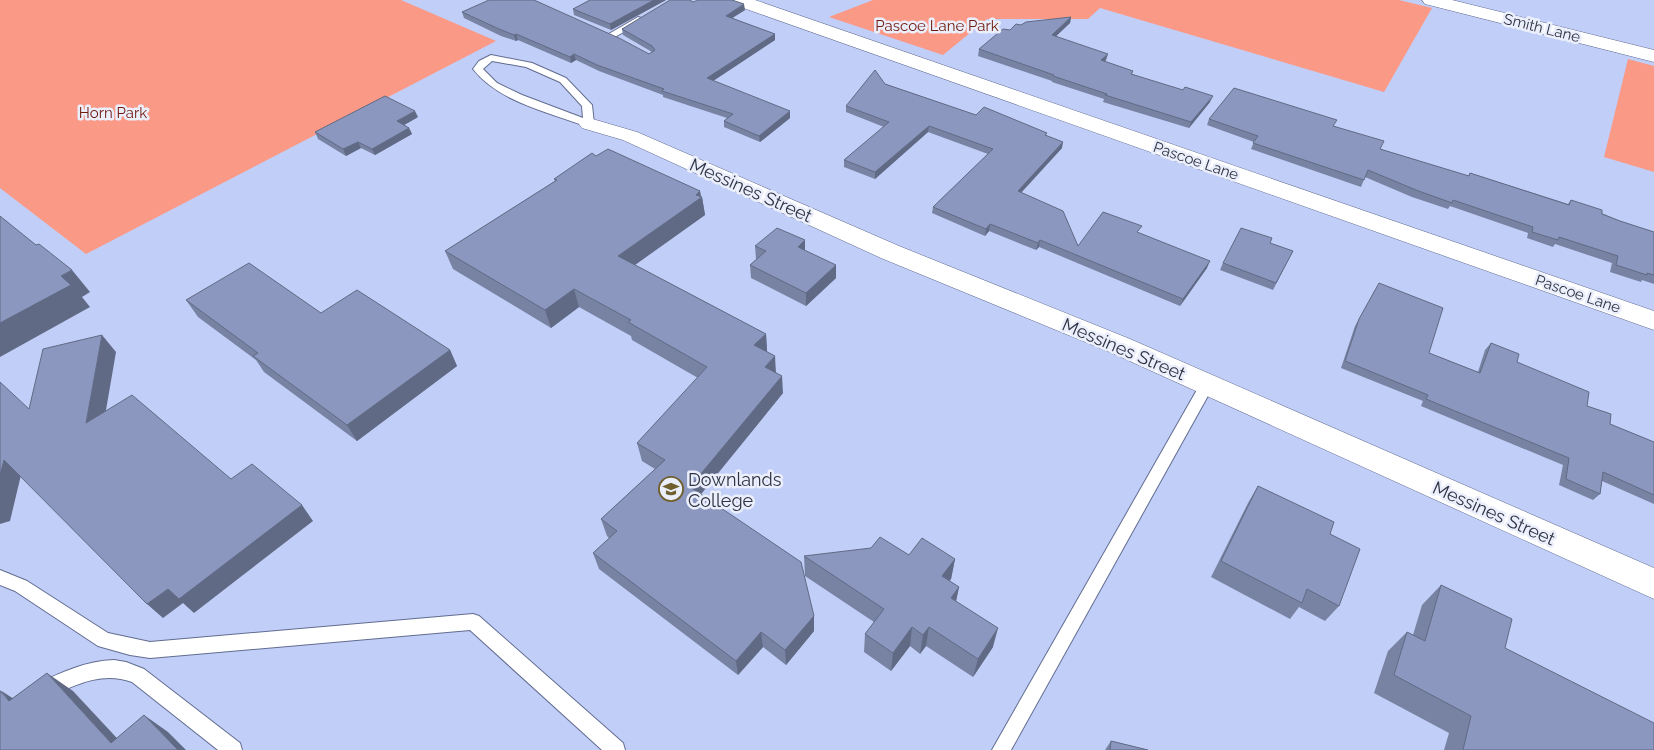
<svg xmlns="http://www.w3.org/2000/svg" width="1654" height="750" font-family="Raleway,sans-serif">
<style>
.green{fill:#fb9987}
.lines{fill:none;stroke-linecap:round;stroke-linejoin:round}
.service-casing{stroke:#616c90;stroke-width:2}
.minor-casing{stroke:#616c90;stroke-width:1}
.service{fill:#fff;fill-rule:evenodd}
.minor{fill:#fff;fill-rule:evenodd}
.wall{fill:#7882a3}
.shaded-wall{fill:#616a85}
.building{fill:#8b97be;stroke:#616a85}
.labels{text-anchor:middle;dominant-baseline:central;stroke-width:5;stroke-linejoin:round;paint-order:stroke}
.far-park-label{font-size:15px;fill:#701b0f;stroke:#ebeffc}
.far-street-label{font-size:15px;fill:#2e3343;stroke:#ebeffc}
.street-label{font-size:18px;fill:#2e3343;stroke:#ebeffc}
.poi-label{font-size:18px;fill:#2e3343;stroke:#ebeffc;text-anchor:start}
</style>
<rect width="100%" height="100%" fill="#c1cef7"/>
<g class="green">
<polygon points="0,0 401,0 496,41 86,254 0,188"/>
<polygon points="873,0 1399,0 1432,8 1384,92 1100,8 1088,19 987,19 943,55 829,17"/>
<polygon points="1628,59 1654,66 1654,172 1604,157"/>
</g>
<g class="lines">
<defs>
<g id="service">
<polygon points="638,17 641,18 641,22 615,37 609,37 607,35"/>
<path d="M 491,55 L 532,63 L 566,78 L 592,105 L 594,124 L 593,126 L 585,126 C 548,112 499,102 473,69 L 479,61 ZM 492,61 L 526,67 L 560,82 L 582,106 L 583,118 L 522,95 L 497,83 L 483,69 Z"/>
<polygon points="1207,380 1212,381 1214,385 1011,750 992,750 1202,381"/>
<polygon points="0,570 27,581 108,633 150,642 473,614 479,616 623,743 625,750 602,750 470,630 150,658 130,655 98,646 15,591 0,585"/>
<path d="M 114,660 L 126,662 L 144,669 L 240,743 L 242,750 L 218,750 L 132,682 C 100,670 72,687 43,699 L 37,696 L 34,690 L 37,684 C 62,672 86,661 114,660 Z"/>
</g>
<g id="minor">
<polygon points="729,0 755,0 1654,311 1654,330 732,4"/>
<polygon points="1422,0 1452,0 1654,50 1654,62 1425,4"/>
<polygon points="589,118 637,132 899,246 1130,339 1654,568 1654,599 1112,353 881,258 623,140 582,128 579,124 582,120"/>
</g>
</defs>
<use href="#service" class="service-casing"/>
<use href="#minor" class="minor-casing"/>
<use href="#service" class="service"/>
<use href="#minor" class="minor"/>
</g>
<g class="wall">
<polygon points="590,0 666,0 611,30 574,15 573,9"/>
<polygon points="694,2 745,10 732,18 775,34 775,40 713,81 790,118 760,142 724,127 724,121 727,118 663,97 663,95 599,71 576,60 571,63 518,40 516,41 501,36 464,18 462,12 649,54 652,52 623,35 622,29"/>
<polygon points="1071,17 1070,23 1056,36 1106,60 1104,61 1133,71 1132,74 1210,102 1189,128 1103,102 1104,99 1052,82 1052,81 978,56 979,49 1010,30 1021,25"/>
<polygon points="885,84 976,115 1047,133 1046,135 1062,148 1021,193 1078,246 1139,233 1207,268 1180,306 1039,247 1036,250 989,231 985,236 932,213 933,207 988,154 928,132 875,179 844,167 844,160 884,127 846,112 846,106"/>
<polygon points="418,117 404,125 409,128 412,134 375,155 361,148 346,156 318,139 315,132"/>
<polygon points="1209,119 1334,126 1380,149 1468,176 1470,173 1568,204 1571,200 1620,221 1654,232 1654,284 1642,280 1641,282 1610,272 1612,263 1555,244 1553,247 1527,238 1528,233 1450,206 1448,209 1412,197 1365,177 1361,187 1251,149 1254,142 1207,125"/>
<polygon points="596,156 700,191 701,197 702,197 705,215 635,265 766,334 767,351 776,372 783,393 701,494 814,616 814,631 786,665 763,647 738,675 599,569 593,553 609,538 607,536 601,519 655,469 642,461 637,443 698,378 632,340 631,336 579,307 551,328 453,269 445,251 555,181 554,179"/>
<polygon points="805,240 805,250 836,278 806,306 751,278 750,265 757,259 756,259 755,246"/>
<polygon points="1270,243 1293,251 1273,290 1220,270 1223,263"/>
<polygon points="1375,290 1429,353 1478,372 1485,350 1491,343 1517,362 1587,406 1610,424 1654,442 1654,504 1602,481 1600,494 1593,500 1559,485 1563,465 1421,406 1423,401 1341,368 1355,326"/>
<polygon points="186,300 321,313 450,350 457,366 357,441 264,372 256,360 198,317"/>
<polygon points="1258,486 1330,534 1339,606 1325,621 1299,607 1290,619 1211,577 1248,503"/>
<polygon points="909,555 955,559 951,579 949,581 959,587 956,601 993,647 973,677 926,646 920,654 910,646 891,671 864,652 865,634 874,622 805,576 804,556"/>
<polygon points="1441,585 1505,648 1654,750 1444,750 1449,733 1374,693 1388,651 1407,632 1413,635 1422,605"/>
<polygon points="1111,741 1148,750 1105,750"/>
</g>
<g class="shaded-wall">
<polygon points="654,0 666,0 611,30 610,24"/>
<polygon points="744,4 745,10 726,22 726,16"/>
<polygon points="1071,17 1070,23 1051,41 1052,35"/>
<polygon points="516,34 518,40 516,41 514,35"/>
<polygon points="775,34 775,40 707,85 707,78"/>
<polygon points="574,54 576,60 571,63 570,57"/>
<polygon points="1108,54 1106,60 1099,67 1101,60"/>
<polygon points="1213,96 1210,102 1189,128 1191,122"/>
<polygon points="415,111 418,117 399,128 397,121"/>
<polygon points="790,111 790,118 760,142 759,136"/>
<polygon points="929,126 928,132 875,179 875,172"/>
<polygon points="409,128 412,134 375,155 372,149"/>
<polygon points="358,142 361,148 346,156 343,149"/>
<polygon points="1063,142 1062,148 1016,198 1018,191"/>
<polygon points="700,191 701,198 702,197 705,215 622,274 618,256"/>
<polygon points="990,224 989,231 985,236 986,229"/>
<polygon points="805,240 805,253 798,247"/>
<polygon points="1040,240 1039,247 1036,250 1038,243"/>
<polygon points="1210,261 1207,268 1180,306 1183,299"/>
<polygon points="836,265 836,278 806,306 806,293"/>
<polygon points="72,270 90,292 82,297 90,307 0,357 0,323 61,276"/>
<polygon points="574,289 579,307 551,328 545,310"/>
<polygon points="766,334 767,352 754,345"/>
<polygon points="102,335 116,352 101,439 86,423"/>
<polygon points="450,350 457,366 357,441 347,425"/>
<polygon points="775,356 776,374 765,367"/>
<polygon points="782,376 783,393 693,504 690,487"/>
<polygon points="4,460 21,475 10,521 0,524 0,475"/>
<polygon points="302,505 313,521 194,613 183,603 163,618 147,604 168,589"/>
<polygon points="955,559 951,579 938,596 942,576"/>
<polygon points="959,587 955,606 951,598"/>
<polygon points="814,616 814,631 786,665 785,650"/>
<polygon points="912,627 910,646 891,671 893,653"/>
<polygon points="929,627 926,646 920,654 923,635"/>
<polygon points="998,628 993,647 973,677 978,659"/>
<polygon points="761,632 763,647 738,675 736,661"/>
<polygon points="47,673 73,691 128,750 111,743"/>
<polygon points="0,690 28,708 9,701"/>
<polygon points="144,715 168,732 186,750 178,750"/>
</g>
<g class="building">
<polygon points="489,0 534,0 621,39 649,54 655,50 652,46 622,29 670,0 689,0 694,2 697,0 732,0 744,4 726,16 775,34 707,78 790,111 759,136 724,121 733,114 662,91 664,89 597,65 574,54 570,57 516,34 514,35 499,29 462,12"/>
<polygon points="590,0 654,0 610,24 573,9"/>
<polygon points="1071,17 1052,35 1108,54 1101,60 1133,71 1131,74 1183,90 1185,87 1213,96 1191,122 1105,95 1107,94 1053,76 1054,75 979,49 1003,29 1010,30 1016,24 1021,25 1026,22"/>
<polygon points="875,70 885,84 976,115 984,107 1047,133 1045,135 1063,142 1018,191 1063,211 1078,246 1103,212 1142,226 1137,232 1210,261 1183,299 1040,240 1038,243 990,224 986,229 933,207 993,149 929,126 875,172 844,160 889,122 846,106"/>
<polygon points="1234,88 1337,120 1333,126 1384,141 1380,149 1469,176 1470,173 1569,205 1571,200 1602,210 1602,214 1620,221 1654,232 1654,275 1647,273 1647,275 1616,265 1618,256 1559,237 1558,240 1532,232 1533,227 1453,200 1452,203 1416,190 1368,170 1364,180 1253,143 1258,136 1209,119"/>
<polygon points="385,96 415,111 397,121 409,128 372,149 358,142 343,149 315,132"/>
<polygon points="608,149 700,191 696,195 702,197 618,256 766,334 754,345 775,356 765,367 782,376 690,487 801,562 814,616 785,650 761,632 736,661 593,553 617,531 601,519 665,460 637,443 707,367 628,322 631,320 574,289 545,310 445,251 557,180 554,179 592,153 596,156"/>
<polygon points="0,216 36,245 39,244 72,270 61,276 71,285 0,323"/>
<polygon points="777,228 805,240 798,247 836,265 806,293 750,265 766,251 755,246"/>
<polygon points="1241,228 1272,238 1270,243 1293,251 1276,283 1223,263"/>
<polygon points="249,263 321,313 357,290 450,350 347,425 253,356 258,353 186,300"/>
<polygon points="1379,283 1443,308 1429,353 1480,373 1491,343 1519,354 1517,362 1589,392 1587,406 1611,414 1610,424 1654,442 1654,495 1603,472 1600,494 1566,479 1569,458 1426,399 1428,395 1345,361 1359,319"/>
<polygon points="102,335 86,423 132,395 231,479 252,464 302,505 179,599 168,589 147,604 4,460 0,475 0,382 29,409 43,349"/>
<polygon points="1258,486 1334,522 1330,534 1360,549 1339,606 1307,589 1302,603 1221,561"/>
<polygon points="880,537 909,555 922,538 955,559 942,576 959,587 951,598 998,628 978,659 929,627 923,635 912,627 893,653 865,634 884,609 804,556 871,548"/>
<polygon points="1441,585 1512,619 1505,648 1654,723 1654,750 1463,750 1471,716 1394,675 1407,632 1425,641"/>
<polygon points="47,673 111,743 144,715 178,750 0,750 0,691 9,701"/>
<polygon points="1111,741 1148,750 1110,750"/>
</g>
<defs>
<symbol id="school-ring" viewBox="-11 -11 22 22"><circle r="9.5" fill="#ebeffc" stroke="#70602e" stroke-width="1.5"/><path d="M0-5L7-2L0 1L-7-2ZM-4 1L0 2.5L4 1V4Q0 6-4 4Z" fill="#70602e"/></symbol>
</defs>
<g fill-rule="evenodd">
<use href="#school-ring" x="657" y="475" width="28" height="28"/>
</g>
<g class="labels">
<g class="far-park-label">
<text x="937" y="26">Pascoe Lane Park</text>
<text x="113" y="113">Horn Park</text>
</g>
<g class="far-street-label">
<text transform="translate(1542 28) rotate(14)">Smith Lane</text>
<text transform="translate(1196 161) rotate(19)">Pascoe Lane</text>
<text transform="translate(1578 294) rotate(19)">Pascoe Lane</text>
</g>
<g class="street-label">
<text transform="translate(751 190) rotate(24)">Messines Street</text>
<text transform="translate(1124 349) rotate(23)">Messines Street</text>
<text transform="translate(1494 513) rotate(24)">Messines Street</text>
</g>
<g class="poi-label">
<text x="688" y="479">Downlands<tspan x="688" dy="21">College</tspan></text>
</g>
</g>
</svg>
